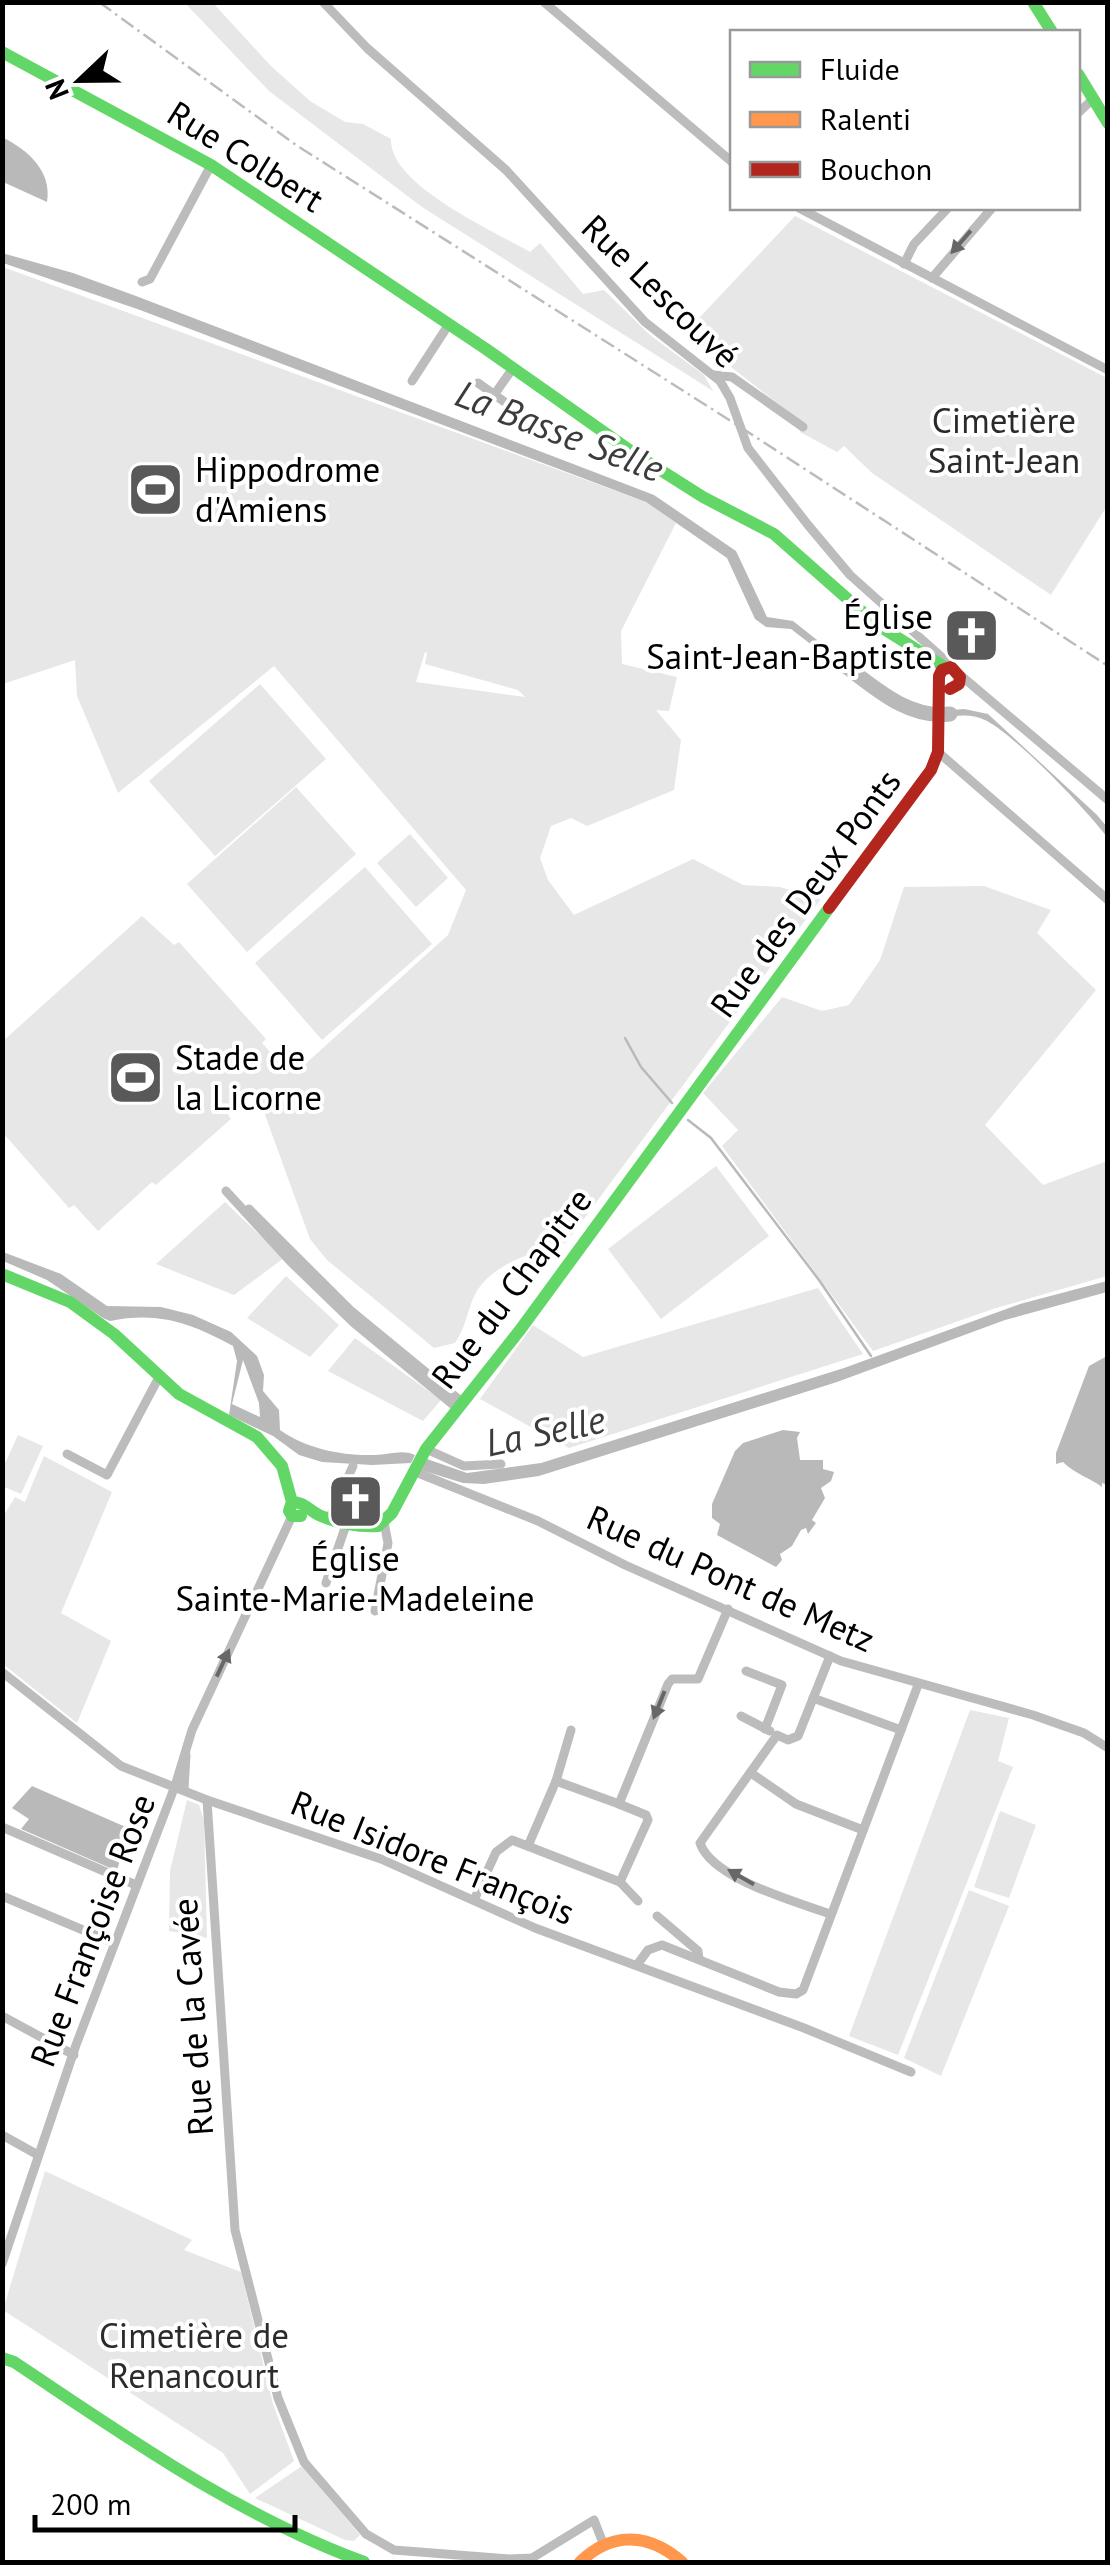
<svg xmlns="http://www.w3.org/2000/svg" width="1110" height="2565" font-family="'PT Sans',sans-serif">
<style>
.green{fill:#e7e7e7;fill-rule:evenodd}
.water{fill:#b9b9b9;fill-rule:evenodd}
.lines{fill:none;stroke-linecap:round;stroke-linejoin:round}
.stream{stroke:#b9b9b9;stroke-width:2.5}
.river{stroke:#b9b9b9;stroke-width:15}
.street{stroke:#bcbcbc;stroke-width:9}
.fast{stroke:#63d668;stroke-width:12}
.slow{stroke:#ff974d;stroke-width:12}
.jam{stroke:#b3261e;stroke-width:12}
.rail{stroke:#bcbcbc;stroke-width:2.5;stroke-dasharray:15 5 2.5 5;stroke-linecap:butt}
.oneway{fill:#676767}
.labels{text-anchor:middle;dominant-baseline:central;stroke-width:8;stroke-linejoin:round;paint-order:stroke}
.street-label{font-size:35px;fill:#000;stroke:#fff}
.park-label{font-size:35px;fill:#2b2b2b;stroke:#fff}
.poi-label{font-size:35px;fill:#000;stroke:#fff;text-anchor:start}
.water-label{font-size:38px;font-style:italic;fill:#3c3c3c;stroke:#fff}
</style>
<rect width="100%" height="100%" fill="#fff"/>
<g class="green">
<path d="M 185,3 L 213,3 L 271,66 L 310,101 L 345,122 L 363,124 L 391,139 C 389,185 494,231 530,252 L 540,243 L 583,294 L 604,290 L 650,335 L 704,375 L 713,391 L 422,207 L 269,91 Z"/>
<polygon points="795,216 1107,378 1107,506 1051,595 872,473 844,446 837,452 800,432 804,424 686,332"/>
<path d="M 3,267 L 646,502 L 676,523 L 621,631 L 622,664 L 677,677 L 669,711 L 656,710 L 681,740 L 674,790 L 587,826 L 571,818 L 551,826 L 540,858 L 548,880 L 574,915 L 693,859 L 743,885 L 780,887 L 821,899 L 566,1243 C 529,1254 482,1265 470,1307 C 464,1324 465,1327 455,1343 L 434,1348 L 327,1260 L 310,1239 L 256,1090 L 228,1115 L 231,1119 L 156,1185 L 152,1182 L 98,1231 L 74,1205 L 69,1208 L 3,1133 L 3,1041 L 142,916 L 174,945 L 179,942 L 266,1039 L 262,1043 L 282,1065 L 303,1066 L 448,935 L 466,890 L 274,666 L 118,793 L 77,696 L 75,660 L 3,684 ZM 425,652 L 427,653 L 425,664 L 518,690 L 525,697 L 416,682 Z"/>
<polygon points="260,684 326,759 215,856 149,781"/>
<polygon points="296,787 356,854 247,952 187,884"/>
<polygon points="410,834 448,878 416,907 377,863"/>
<polygon points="365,867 432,944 322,1040 255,963"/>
<polygon points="984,886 1051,910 1037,933 1096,990 985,1125 1043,1185 1107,1161 1107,1276 993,1309 873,1351 722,1146 738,1130 703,1093 782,997 822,1011 849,1005 880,960 904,887"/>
<polygon points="716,1166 769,1236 661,1319 608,1249"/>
<polygon points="225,1202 284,1258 234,1295 156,1264"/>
<polygon points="286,1276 339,1325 310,1357 247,1318"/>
<polygon points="818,1288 863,1354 569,1448 480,1399 533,1325 583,1357"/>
<polygon points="355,1338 441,1400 423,1421 328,1371"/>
<polygon points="18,1435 43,1446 21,1494 2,1486 3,1468"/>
<polygon points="44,1456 112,1492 61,1613 111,1641 77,1723 3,1664 3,1517 15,1497 25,1502"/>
<polygon points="970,1710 1009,1718 998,1761 1013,1767 898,2055 849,2036"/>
<polygon points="187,1800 199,1805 204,1821 207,1938 169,1931 170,1871"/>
<polygon points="1000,1811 1036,1825 1009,1898 974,1887"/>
<polygon points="969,1890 1009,1906 941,2076 904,2058"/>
<polygon points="45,2171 192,2240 184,2250 241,2272 273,2404 294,2461 250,2494 223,2453 3,2310"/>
<polygon points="302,2466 360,2535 354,2541 345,2540 255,2498"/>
</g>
<g class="water">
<path d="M 2,137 C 28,150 52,171 47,202 L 3,182 Z"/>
<polygon points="2,253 73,273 136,296 654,495 736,551 767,617 793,621 864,677 860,682 791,629 766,627 755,619 727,558 646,502 140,310 3,263"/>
<path d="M 964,709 L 988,714 L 1097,815 L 1107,827 L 1107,837 C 1085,808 1018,738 987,721 C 972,713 956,715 940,719 L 941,711 Z"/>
<path d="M 3,1252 L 61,1274 L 107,1306 L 161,1307 L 193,1315 L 231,1332 L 257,1356 L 264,1375 L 263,1391 L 279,1410 L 280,1430 C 307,1449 342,1456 375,1455 C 389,1455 402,1449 415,1455 L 411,1463 L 372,1465 L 322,1462 L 299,1455 L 273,1436 L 229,1415 L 237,1361 L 233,1346 C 191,1323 158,1311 110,1321 L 103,1318 L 47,1280 L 3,1261 ZM 243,1360 L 259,1403 L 260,1417 L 232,1404 Z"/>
<polygon points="1107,1281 1107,1292 1005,1320 837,1382 539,1476 484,1484 463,1483 421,1470 427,1459 467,1473 541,1463 844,1368 1020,1304"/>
<path d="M 1107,1356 L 1108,1485 L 1102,1483 L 1102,1487 C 1090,1478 1075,1474 1063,1462 L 1056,1464 L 1056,1453 L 1089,1366 Z"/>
<polygon points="783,1430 800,1432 797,1438 800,1460 823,1460 823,1469 834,1472 831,1481 821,1488 825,1498 812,1520 816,1523 808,1534 806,1528 801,1530 792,1546 780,1554 782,1560 776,1567 717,1535 720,1524 712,1518 712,1504 735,1451 743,1443"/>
<polygon points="32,1786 128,1828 117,1871 21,1829 29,1819 12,1808"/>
</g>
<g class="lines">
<g class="stream">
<polyline points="625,1038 641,1067 672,1103"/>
<polyline points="688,1120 711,1138 819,1280 871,1356"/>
</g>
<path class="river" d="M 847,667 C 877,690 910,719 950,714"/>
<g class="street">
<polyline points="323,2 367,48 506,170 645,322 720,381 730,398 748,448 808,525 850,575 955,669"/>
<polyline points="544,2 732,162"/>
<polyline points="1078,113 1093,99"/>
<polyline points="799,208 1108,370"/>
<polyline points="904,264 914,244 948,208"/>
<polyline points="932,278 992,208"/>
<polyline points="142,282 150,279 211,165"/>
<polyline points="714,375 732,377 803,427"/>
<polyline points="412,381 449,324"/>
<polyline points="478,383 509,405"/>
<polyline points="494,395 513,368"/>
<polyline points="959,674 1108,800"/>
<polyline points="938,752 1108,900"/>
<polyline points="226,1191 291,1262 354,1323 457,1408"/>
<polyline points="249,1209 350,1310 462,1402"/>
<polyline points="426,1449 464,1466 501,1464"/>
<polyline points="67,1454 107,1475 159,1377"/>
<polyline points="413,1471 538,1521 625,1565 841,1661 1033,1715 1084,1733 1108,1748"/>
<polyline points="329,1519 353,1466"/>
<polyline points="326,1583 346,1525"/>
<polyline points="375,1611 388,1543 384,1522"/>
<path d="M 830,1656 L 798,1736 L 788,1740 L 777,1735 L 700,1843 C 712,1879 797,1902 830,1914"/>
<polyline points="746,1671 782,1685 765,1729"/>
<polyline points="2,1672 121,1766 207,1800 381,1859 535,1928 804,2028 911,2072"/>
<polyline points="813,1698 901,1730"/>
<polyline points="741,1716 770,1731"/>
<polyline points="751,1773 796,1804 863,1830"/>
<polyline points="556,1781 571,1730"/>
<polyline points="184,1789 186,1755"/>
<polyline points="207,1800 235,2230 278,2398 304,2462 366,2534 394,2550 509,2559 532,2558 594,2520 603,2543"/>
<polyline points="2,1827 136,1885"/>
<polyline points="528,1846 556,1781 619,1804 668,1684 672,1679 698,1679 728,1609"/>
<polyline points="620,1882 638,1901"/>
<polyline points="2,1896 114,1943"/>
<polyline points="474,1900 496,1852 512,1840 620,1882 648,1820 646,1815 619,1804"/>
<polyline points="657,1916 698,1951 699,1959"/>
<polyline points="637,1965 648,1950 662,1945 779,1992 796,1994 803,1990 918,1685"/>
<polyline points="2,2016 74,2055"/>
<polyline points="2,2135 38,2155"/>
<polyline points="2,2264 76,2045 175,1786 192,1730 292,1516"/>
</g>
<g class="fast">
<polyline points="1033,2 1052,32"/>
<polyline points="2,52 211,165 486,349 632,452 703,497 774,534 876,624 946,668"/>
<polyline points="1078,74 1108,123"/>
<polyline points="2,1274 70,1302 114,1334 179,1394 257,1437 282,1466 292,1502 289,1511 292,1516 301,1516"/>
<path d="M 292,1502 C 305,1502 309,1511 321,1516 C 340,1524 358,1527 378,1526 L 392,1513 L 426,1449 L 520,1330 L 829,908"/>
<path d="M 2,2358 L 14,2362 C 127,2437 236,2515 364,2562"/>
</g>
<path class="slow" d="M 580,2562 C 612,2531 649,2533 682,2562"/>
<polyline class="jam" points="829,908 931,770 938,752 939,676 942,670 951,667 960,677 959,684 950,689"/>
<polyline class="rail" points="99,2 296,145 734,423 1108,666"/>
</g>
<defs><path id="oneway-solid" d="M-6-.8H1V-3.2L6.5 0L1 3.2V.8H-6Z" transform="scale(2.5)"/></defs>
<g class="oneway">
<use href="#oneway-solid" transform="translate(961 242) rotate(131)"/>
<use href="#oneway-solid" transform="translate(223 1663) rotate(-65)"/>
<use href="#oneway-solid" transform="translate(659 1705) rotate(112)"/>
<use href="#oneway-solid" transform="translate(741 1877) rotate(-150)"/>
</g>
<defs>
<symbol id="stadium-square" viewBox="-11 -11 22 22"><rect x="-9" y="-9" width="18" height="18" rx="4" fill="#595959" stroke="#fff"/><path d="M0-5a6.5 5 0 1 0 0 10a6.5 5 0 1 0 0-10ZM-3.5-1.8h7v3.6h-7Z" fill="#fff"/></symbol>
<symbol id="church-square" viewBox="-11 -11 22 22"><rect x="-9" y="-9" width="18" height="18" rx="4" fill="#595959" stroke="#fff"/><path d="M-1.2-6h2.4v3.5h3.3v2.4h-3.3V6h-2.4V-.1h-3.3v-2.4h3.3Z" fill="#fff"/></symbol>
</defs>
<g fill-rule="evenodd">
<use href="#stadium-square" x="124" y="458" width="63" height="63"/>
<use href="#church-square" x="940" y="604" width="63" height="63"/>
<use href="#stadium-square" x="104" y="1046" width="63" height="63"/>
<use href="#church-square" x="324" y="1470" width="63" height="63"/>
</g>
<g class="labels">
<g class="street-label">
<text transform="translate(246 156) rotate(32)">Rue Colbert</text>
<text transform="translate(661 291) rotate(44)">Rue Lescouvé</text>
<text transform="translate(805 893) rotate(-54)">Rue des Deux Ponts</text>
<text transform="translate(511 1288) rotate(-53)">Rue du Chapitre</text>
<text transform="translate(731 1578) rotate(24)">Rue du Pont de Metz</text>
<text transform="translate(433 1857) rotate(22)">Rue Isidore François</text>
<text transform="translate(92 1930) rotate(-69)">Rue Françoise Rose</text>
<text transform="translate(192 2017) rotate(-94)">Rue de la Cavée</text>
</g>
<g class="park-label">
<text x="1004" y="420">Cimetière<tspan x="1004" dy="40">Saint-Jean</tspan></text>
<text x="194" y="2335">Cimetière de<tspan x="194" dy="40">Renancourt</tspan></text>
</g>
<g class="poi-label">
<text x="195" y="469">Hippodrome<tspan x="195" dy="40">d'Amiens</tspan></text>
<text x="933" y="616" text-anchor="end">Église<tspan x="933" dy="40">Saint-Jean-Baptiste</tspan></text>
<text x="175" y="1057">Stade de<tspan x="175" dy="40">la Licorne</tspan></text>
<text x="355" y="1558" text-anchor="middle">Église<tspan x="355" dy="40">Sainte-Marie-Madeleine</tspan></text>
</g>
<g class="water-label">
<text transform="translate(560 430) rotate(21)">La Basse Selle</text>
<text transform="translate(545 1430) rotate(-12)">La Selle</text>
</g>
</g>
<rect width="1110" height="2565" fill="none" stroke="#000000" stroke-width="10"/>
<rect x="730" y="30" width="350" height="180" fill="#ffffff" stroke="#999999" stroke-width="2.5"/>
<rect x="750" y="62" width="50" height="15" fill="#63d668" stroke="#999999" stroke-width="2.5"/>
<text x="820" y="80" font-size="30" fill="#000000">Fluide</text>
<rect x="750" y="112" width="50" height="15" fill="#ff974d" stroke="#999999" stroke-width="2.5"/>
<text x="820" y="130" font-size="30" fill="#000000">Ralenti</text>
<rect x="750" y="162" width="50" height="15" fill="#b3261e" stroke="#999999" stroke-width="2.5"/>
<text x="820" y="180" font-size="30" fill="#000000">Bouchon</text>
<g transform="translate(80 80) rotate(248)" stroke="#ffffff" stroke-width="8" paint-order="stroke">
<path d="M0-8L18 38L0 25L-18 38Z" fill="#000000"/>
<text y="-15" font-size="28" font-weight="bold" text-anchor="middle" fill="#000000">N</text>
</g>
<path d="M35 2515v15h260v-15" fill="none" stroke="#000000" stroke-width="5"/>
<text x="50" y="2515" font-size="30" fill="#000000" stroke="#ffffff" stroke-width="8" paint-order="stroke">200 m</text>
</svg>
